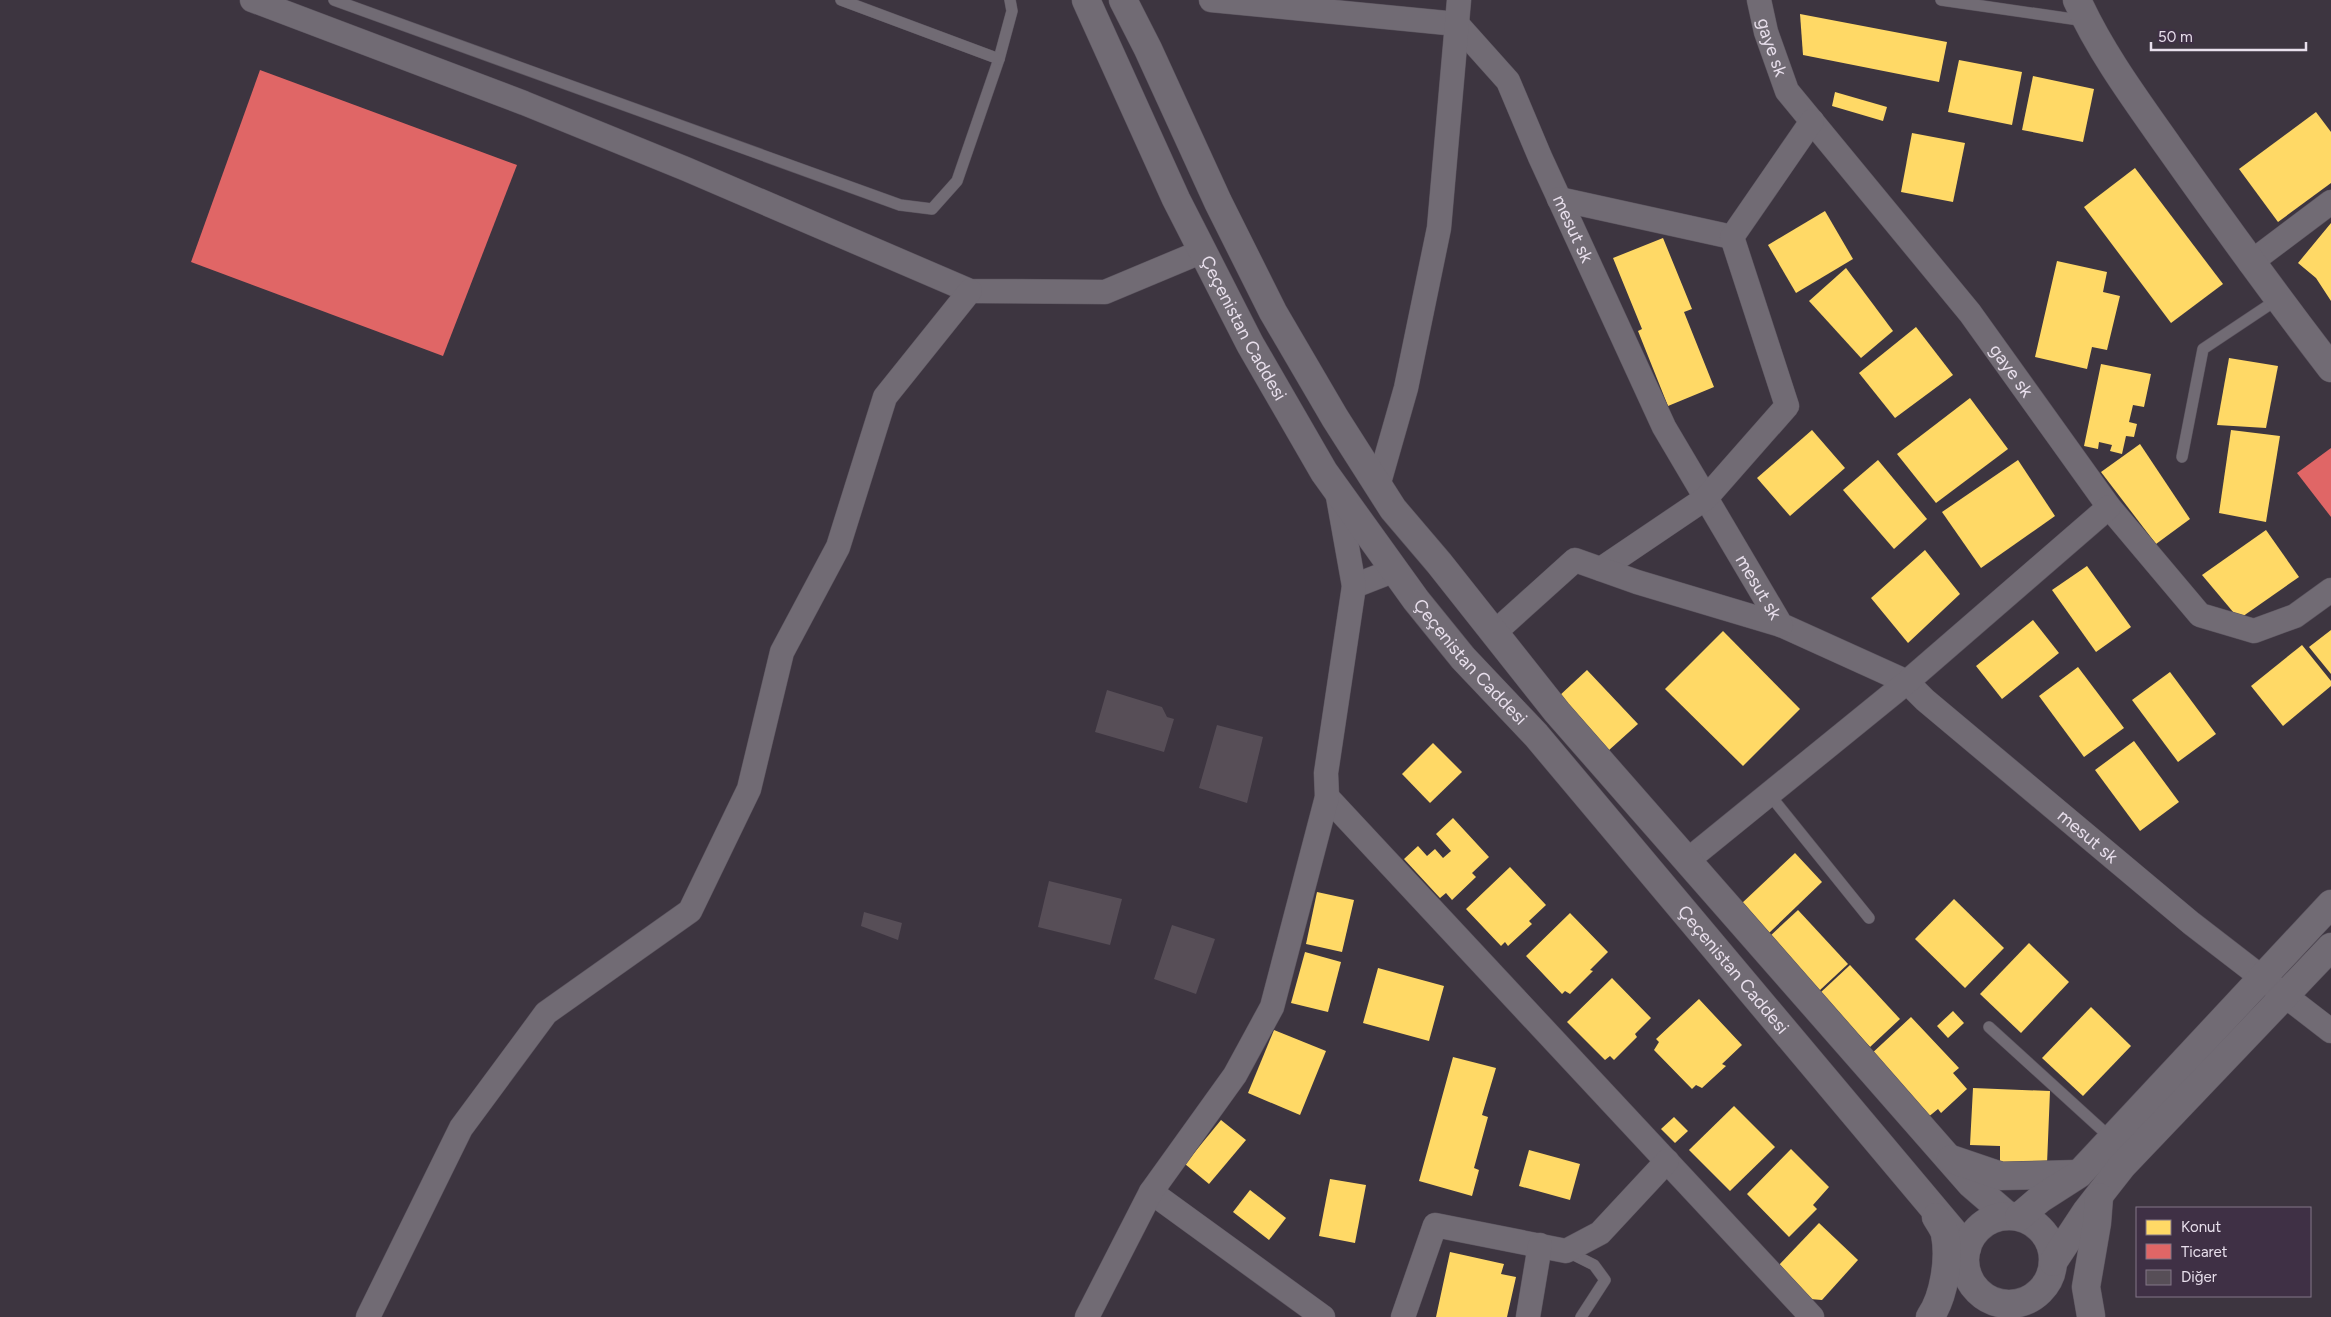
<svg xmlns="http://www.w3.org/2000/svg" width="2331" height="1317" font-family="Figtree,sans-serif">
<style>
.homes{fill:#ffd966}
.shops{fill:#e06666}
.building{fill:#574e57}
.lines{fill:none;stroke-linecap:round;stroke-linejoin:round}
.lane-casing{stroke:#5b545e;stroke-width:12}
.street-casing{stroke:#5b545e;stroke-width:25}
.secondary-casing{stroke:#5b545e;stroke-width:29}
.lane{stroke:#716b74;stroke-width:11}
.street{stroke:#716b74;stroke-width:24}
.secondary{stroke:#716b74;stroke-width:28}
.labels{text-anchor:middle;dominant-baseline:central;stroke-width:5;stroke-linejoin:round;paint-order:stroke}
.street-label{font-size:18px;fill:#e8dfec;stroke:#3f3045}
</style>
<rect width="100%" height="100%" fill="#3d3540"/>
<g class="homes">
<polygon points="1800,14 1947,42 1939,82 1803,55"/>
<polygon points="1959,60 2022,72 2012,125 1948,112"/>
<polygon points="2033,76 2094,89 2083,142 2022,130"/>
<polygon points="1835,92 1887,107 1883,121 1832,106"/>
<polygon points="2316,112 2331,132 2331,183 2278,222 2239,169"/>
<polygon points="1912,133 1965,143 1953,202 1901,192"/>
<polygon points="2135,168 2223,284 2171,323 2084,207"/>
<polygon points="1825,211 1853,259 1796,293 1768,245"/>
<polygon points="2331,223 2331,301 2316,278 2298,263"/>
<polygon points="1663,238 1692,309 1684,312 1714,387 1668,406 1638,331 1642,329 1613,258"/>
<polygon points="2057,261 2107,272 2103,292 2120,296 2107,350 2092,347 2087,369 2035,357"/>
<polygon points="1846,268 1893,331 1861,358 1809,301"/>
<polygon points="1916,327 1953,375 1895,418 1859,373"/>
<polygon points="2229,358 2278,366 2266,428 2217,425"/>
<polygon points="2101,364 2151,374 2144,407 2133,405 2129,422 2137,424 2134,437 2126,436 2122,454 2110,451 2112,445 2099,442 2098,449 2084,446"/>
<polygon points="1970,398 2008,449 1936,503 1897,454"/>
<polygon points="1812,430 1845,468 1790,516 1757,478"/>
<polygon points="2231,430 2280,436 2266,522 2219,513"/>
<polygon points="2140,444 2190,519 2156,544 2101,472"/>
<polygon points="1878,460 1927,519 1894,549 1843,490"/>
<polygon points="2018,460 2055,516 1981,568 1942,512"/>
<polygon points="2266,530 2299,577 2239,619 2202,575"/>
<polygon points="1925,550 1960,594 1908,643 1871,598"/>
<polygon points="2087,566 2131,627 2096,652 2052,590"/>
<polygon points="2033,620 2059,653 2002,699 1976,666"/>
<polygon points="2331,630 2331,674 2309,647"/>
<polygon points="1723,631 1800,709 1743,766 1665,689"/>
<polygon points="2302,645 2331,681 2331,686 2283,726 2251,686"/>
<polygon points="2078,667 2124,728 2084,757 2039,696"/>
<polygon points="1587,670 1638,724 1608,751 1558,697"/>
<polygon points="2170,672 2216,734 2178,762 2132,700"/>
<polygon points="2134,741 2179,802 2140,831 2095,770"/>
<polygon points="1433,743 1462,772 1430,803 1402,774"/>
<polygon points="1453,818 1489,857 1472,873 1476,877 1452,900 1446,893 1440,898 1404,859 1418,846 1427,856 1435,849 1443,858 1451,851 1436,834"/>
<polygon points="1795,853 1822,882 1769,933 1741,904"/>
<polygon points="1510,867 1546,905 1529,921 1532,924 1508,946 1505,942 1501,946 1466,909"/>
<polygon points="1317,892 1354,900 1342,952 1306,944"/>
<polygon points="1954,899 2004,948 1965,988 1915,939"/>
<polygon points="1798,910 1848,964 1819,991 1769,937"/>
<polygon points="1570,913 1608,952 1590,970 1593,971 1570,994 1565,991 1562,994 1526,956"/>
<polygon points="2029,943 2069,982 2021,1033 1980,994"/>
<polygon points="1305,952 1341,962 1328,1012 1291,1003"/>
<polygon points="1850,965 1900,1019 1870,1047 1820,993"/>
<polygon points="1378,968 1444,986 1429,1041 1363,1023"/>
<polygon points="1612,978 1651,1018 1635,1034 1637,1037 1614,1060 1610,1056 1605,1060 1567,1022"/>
<polygon points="1699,999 1742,1045 1722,1064 1726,1066 1702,1088 1696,1085 1692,1089 1654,1050 1659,1042 1656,1039"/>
<polygon points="2091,1007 2131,1046 2083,1096 2042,1058"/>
<polygon points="1953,1011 1964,1023 1948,1038 1937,1026"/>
<polygon points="1911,1017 1959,1068 1953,1073 1967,1089 1941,1113 1938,1109 1927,1118 1869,1056"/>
<polygon points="1274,1030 1326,1051 1300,1115 1248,1093"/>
<polygon points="1453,1057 1496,1068 1482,1115 1488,1117 1474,1168 1479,1170 1472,1196 1419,1181"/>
<polygon points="1973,1088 2050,1091 2047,1164 2000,1162 2000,1146 1970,1145"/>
<polygon points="1734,1106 1775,1147 1730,1191 1689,1150"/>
<polygon points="1674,1117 1688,1131 1675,1143 1661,1129"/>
<polygon points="1221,1120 1246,1140 1209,1184 1185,1164"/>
<polygon points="1791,1149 1829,1187 1813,1205 1817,1209 1789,1237 1747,1194"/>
<polygon points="1529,1150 1580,1164 1570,1200 1519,1186"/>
<polygon points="1330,1179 1366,1185 1355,1243 1319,1236"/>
<polygon points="1250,1190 1286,1218 1269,1240 1233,1212"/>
<polygon points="1819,1223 1858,1260 1822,1300 1810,1299 1777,1267"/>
<polygon points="1450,1252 1504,1264 1501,1274 1516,1277 1507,1317 1436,1317"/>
</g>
<g class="shops">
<polygon points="260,70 517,165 443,356 191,262"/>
<polygon points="2331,448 2331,517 2297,473"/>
</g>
<g class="building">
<polygon points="1107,690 1162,707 1167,717 1174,719 1164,752 1095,732"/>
<polygon points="1217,725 1263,737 1247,803 1199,788"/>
<polygon points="1049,881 1122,899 1110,945 1038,927"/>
<polygon points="864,912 902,923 898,940 861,926"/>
<polygon points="1172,925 1215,939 1196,994 1154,979"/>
</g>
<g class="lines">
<defs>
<g id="lane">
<polyline points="334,0 900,205 932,209 957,181 999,59 1012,11 1010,0"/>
<polyline points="841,0 999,59"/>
<polyline points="1941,0 2086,21"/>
<polyline points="2182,457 2203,349 2278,299"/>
<polyline points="1769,794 1869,918"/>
<polyline points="1989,1027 2112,1139"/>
<polyline points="1566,1251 1594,1265 1605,1280 1581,1317"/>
</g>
<g id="street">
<polyline points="252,0 524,103 686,169 970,291 1105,292 1203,251"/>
<polyline points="1211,0 1457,24"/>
<path id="s1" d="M 1759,0 L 1766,32 L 1787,91 L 1970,313 L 2109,507 L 2200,615 L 2254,631 L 2295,616 L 2331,590"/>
<path id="s2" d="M 1457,24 L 1508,81 L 1540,157 L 1664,427 L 1781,625 L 1907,682 L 1925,700 L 2191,923 L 2331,1031"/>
<polyline points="1559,199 1732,237"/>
<polyline points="2250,263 2331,202"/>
<polyline points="1378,486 1406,388 1439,228 1459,0"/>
<polyline points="1601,569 1706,498 1787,406 1732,237 1812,121"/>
<polyline points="1354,586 1395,570"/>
<polyline points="1494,633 1575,560 1637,582 1781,625"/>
<polyline points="1327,797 1812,1317"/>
<polyline points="1688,860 1907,682 2109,507"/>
<polyline points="1151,1192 1323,1317"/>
<polyline points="368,1317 461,1128 546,1013 690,911 749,789 782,652 838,547 885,397 970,291"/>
<polyline points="1087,1317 1151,1192 1235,1075 1272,1007 1327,797 1326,773 1354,586 1337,491"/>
<polyline points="1403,1317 1435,1225 1566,1251 1600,1233 1667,1161"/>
<polyline points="1528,1317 1540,1245"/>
</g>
<g id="secondary">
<path id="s3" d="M 1086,0 L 1176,199 L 1250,344 L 1324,472 L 1416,600 L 1463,658 L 1536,735 L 1967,1248"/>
<polyline points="1123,0 1148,49 1218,202 1273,312 1335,418 1393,509 1439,563 1557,712 1971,1184 2008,1216"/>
<path d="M 2077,0 C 2101,53 2136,100 2169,147 C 2222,222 2275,295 2331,368"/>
<polyline points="1951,1159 2001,1176 2077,1174"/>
<circle cx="2009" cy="1260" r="44"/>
<polyline points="2019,1217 2040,1199 2079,1174 2331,904"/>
<polyline points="2053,1262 2086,1212 2122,1166 2331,947"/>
<polyline points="2091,1316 2086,1287 2097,1223 2099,1197"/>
<path d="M 1930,1317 C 1944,1297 1950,1259 1945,1234 C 1944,1229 1939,1222 1936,1217"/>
</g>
</defs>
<use href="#lane" class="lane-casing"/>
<use href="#street" class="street-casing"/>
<use href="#secondary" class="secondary-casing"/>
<use href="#lane" class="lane"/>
<use href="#street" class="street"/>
<use href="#secondary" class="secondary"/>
</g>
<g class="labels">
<g class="street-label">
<text stroke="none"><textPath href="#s1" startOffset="49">gaye sk</textPath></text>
<text stroke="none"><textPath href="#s2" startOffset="238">mesut sk</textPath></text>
<text stroke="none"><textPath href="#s3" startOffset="364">Çeçenistan Caddesi</textPath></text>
<text stroke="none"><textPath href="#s1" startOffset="454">gaye sk</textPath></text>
<text stroke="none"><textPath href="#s2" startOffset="642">mesut sk</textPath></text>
<text stroke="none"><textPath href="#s3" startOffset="769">Çeçenistan Caddesi</textPath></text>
<text stroke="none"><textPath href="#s2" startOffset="1062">mesut sk</textPath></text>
<text stroke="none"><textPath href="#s3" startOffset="1174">Çeçenistan Caddesi</textPath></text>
</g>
</g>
<rect x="2136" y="1207" width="175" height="90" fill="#3f3045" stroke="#837688"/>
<rect x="2146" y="1220" width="25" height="15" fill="#ffd966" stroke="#837688"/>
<text x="2181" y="1232" font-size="15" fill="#e8dfec">Konut</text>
<rect x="2146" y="1244" width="25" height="15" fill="#e06666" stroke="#837688"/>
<text x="2181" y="1257" font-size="15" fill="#e8dfec">Ticaret</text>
<rect x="2146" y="1270" width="25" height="15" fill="#574e57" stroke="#837688"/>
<text x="2181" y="1282" font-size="15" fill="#e8dfec">Diğer</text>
<path d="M2151 42v8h155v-8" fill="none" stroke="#e8dfec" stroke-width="2.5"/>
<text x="2158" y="42" font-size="15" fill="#e8dfec" stroke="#3f3045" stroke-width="4" paint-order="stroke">50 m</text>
</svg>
